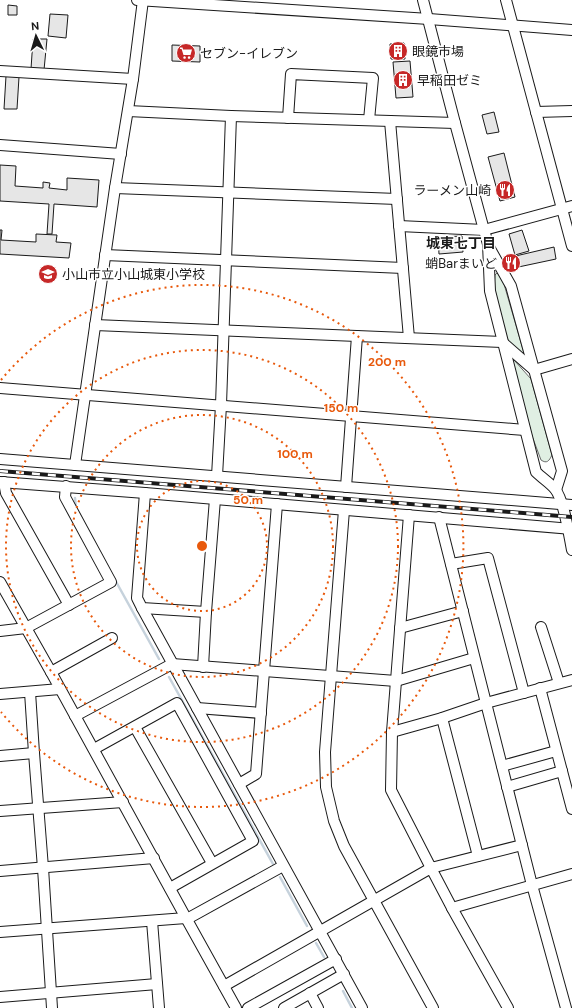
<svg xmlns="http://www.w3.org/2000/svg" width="572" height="1008" font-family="'DM Sans','Noto Sans JP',sans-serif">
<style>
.green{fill:#e0efe3;stroke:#6a6a6a}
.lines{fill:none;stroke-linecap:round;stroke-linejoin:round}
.stream{stroke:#c6d2dc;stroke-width:2.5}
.building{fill:#e6e6e6;stroke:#1a1a1a}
.minor-casing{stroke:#1a1a1a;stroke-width:12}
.minor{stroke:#fff;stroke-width:10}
.rail-casing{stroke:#1a1a1a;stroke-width:4}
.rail{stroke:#fff;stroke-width:2.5;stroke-dasharray:8;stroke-linecap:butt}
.ring{fill:none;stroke:#e8590c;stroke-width:2;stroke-dasharray:2 4}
.labels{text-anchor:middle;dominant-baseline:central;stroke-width:3;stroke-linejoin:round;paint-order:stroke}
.poi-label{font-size:13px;fill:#1a1a1a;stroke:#fff;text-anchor:start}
.neighbourhood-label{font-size:14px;font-weight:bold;fill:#1a1a1a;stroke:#fff}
.centre{fill:#e8590c;stroke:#fff;stroke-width:2}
.ring-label{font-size:12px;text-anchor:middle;font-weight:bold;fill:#e8590c;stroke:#fff;stroke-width:3;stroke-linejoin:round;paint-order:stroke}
</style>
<rect width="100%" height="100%" fill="#fff"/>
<g class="green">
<polygon points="497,273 499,274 504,284 526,360 507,341 494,287 495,275"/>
<path d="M 514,360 L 531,379 L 552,455 C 549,461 547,464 541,460 L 532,436 L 512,361 Z"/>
</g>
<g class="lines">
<g class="stream">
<polyline points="75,498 76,509"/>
<polyline points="114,578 159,659"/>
<polyline points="169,677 273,864"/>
<polyline points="280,877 307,926"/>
<polyline points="316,943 324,957"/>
<polyline points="343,991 352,1008"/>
</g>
</g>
<g class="building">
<polygon points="8,5 17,6 17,15 8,15"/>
<polygon points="50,14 68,15 66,38 48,36"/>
<polygon points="33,39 47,39 44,70 31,69"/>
<polygon points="404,43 405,59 391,59 390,44"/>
<polygon points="172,45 200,46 200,62 172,61"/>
<polygon points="410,61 413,97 396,98 393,62"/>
<polygon points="6,76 19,77 17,109 4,109"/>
<polygon points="494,112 499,132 487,134 482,115"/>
<polygon points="504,153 515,197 500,201 488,157"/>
<polygon points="0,165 16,166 15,186 43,188 43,182 50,183 49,188 67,190 67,178 99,180 97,207 54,204 52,234 47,234 49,204 0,201"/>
<polygon points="0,230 2,230 1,240 36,242 36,234 57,235 56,242 71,243 69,258 0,254"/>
<polygon points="522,230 529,251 515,255 509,234"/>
<polygon points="462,236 463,252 439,254 438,237"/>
<polygon points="554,247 556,259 509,269 507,258"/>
</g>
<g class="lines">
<defs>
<g id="minor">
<polyline points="137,0 429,19 572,30"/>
<path d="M 423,0 L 455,123 L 484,230 L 488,244 L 490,291 L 536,472 C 542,478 550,483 555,489 C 564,500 569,535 572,550"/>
<polyline points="506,0 572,246"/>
<polyline points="0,71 133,79"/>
<polyline points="128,111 231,116 455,123"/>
<polyline points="536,112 572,111"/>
<polyline points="288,118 291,74 373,78 369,120"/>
<polyline points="390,121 409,338"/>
<polyline points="0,145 121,154"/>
<polyline points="115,188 397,199"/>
<polyline points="399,226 484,230 572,206"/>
<polyline points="489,247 511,286 562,471 556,490"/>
<polyline points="105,255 403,268"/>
<polyline points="95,325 502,342 534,370 572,359"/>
<polyline points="0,388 525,430"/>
<polyline points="0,459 572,505"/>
<polyline points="75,465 115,188 133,79 143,0"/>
<polyline points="217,476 221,405 231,116"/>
<polyline points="0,482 145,493 572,529"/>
<polyline points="4,482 6,493 69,605"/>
<polyline points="346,487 357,336"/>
<polyline points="145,493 137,598 142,608 206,612"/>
<polyline points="344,510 325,752 326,787 334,821 344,846 433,1008"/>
<polyline points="409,515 392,732 391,790 431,868 522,845"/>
<polyline points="439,517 532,885 566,1008"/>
<polyline points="451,564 488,558 524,693"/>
<polyline points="0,582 51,672 186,918 236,1008"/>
<polyline points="142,608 362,1008"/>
<polyline points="541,627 559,683"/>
<polyline points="400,628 463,611"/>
<polyline points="0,631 26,628 111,582 65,497 66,486"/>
<polyline points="203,667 206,612 215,499"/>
<polyline points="51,672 112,638"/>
<polyline points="540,688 572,809"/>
<polyline points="30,692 34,753 43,868 52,1008"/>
<polyline points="0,694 60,689"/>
<polyline points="197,708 261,713"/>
<polyline points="75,716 172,664 396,681 474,658"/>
<polyline points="442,718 478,856"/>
<polyline points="135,727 212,863"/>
<polyline points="392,732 442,718 486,703 572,680"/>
<polyline points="94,749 177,703 253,841 170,888"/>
<polyline points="0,756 34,753"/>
<polyline points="502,766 556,751"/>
<polyline points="239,784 256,774 277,504"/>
<polyline points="507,787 562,771"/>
<polyline points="0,811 123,802"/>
<polyline points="0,871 154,858"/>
<polyline points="452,908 572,874"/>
<polyline points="187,919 283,866"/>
<polyline points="152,921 159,1008"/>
<polyline points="0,932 186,918"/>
<polyline points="224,986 431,868 452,908 508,1008"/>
<polyline points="310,993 318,1008"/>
<polyline points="0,997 157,984"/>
<polyline points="248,1008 336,959"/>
<polyline points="284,1008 344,974"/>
</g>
</defs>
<use href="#minor" class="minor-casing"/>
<use href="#minor" class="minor"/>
<defs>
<polyline id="rail" points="0,471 572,517"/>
</defs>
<use href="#rail" class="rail-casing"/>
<use href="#rail" class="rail"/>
</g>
<g class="ring">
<circle cx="202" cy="546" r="65"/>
<circle cx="202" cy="546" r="131"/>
<circle cx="202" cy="546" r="196"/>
<path d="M1 380A261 261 0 1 1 1 712"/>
</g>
<defs>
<symbol id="building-disc" viewBox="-11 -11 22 22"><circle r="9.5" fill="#c62828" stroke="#fff"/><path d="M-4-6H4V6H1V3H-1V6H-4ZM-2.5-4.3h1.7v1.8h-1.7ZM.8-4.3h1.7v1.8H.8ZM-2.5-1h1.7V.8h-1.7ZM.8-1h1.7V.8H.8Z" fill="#fff"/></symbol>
<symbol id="supermarket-disc" viewBox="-11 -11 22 22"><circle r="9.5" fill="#c62828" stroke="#fff"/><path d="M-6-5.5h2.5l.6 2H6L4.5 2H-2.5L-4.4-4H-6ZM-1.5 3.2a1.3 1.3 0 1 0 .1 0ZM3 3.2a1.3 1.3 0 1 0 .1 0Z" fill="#fff"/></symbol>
<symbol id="restaurant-disc" viewBox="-11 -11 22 22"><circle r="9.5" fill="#c62828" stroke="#fff"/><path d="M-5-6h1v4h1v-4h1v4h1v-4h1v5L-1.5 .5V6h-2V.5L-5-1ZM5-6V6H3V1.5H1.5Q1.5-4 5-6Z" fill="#fff"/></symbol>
<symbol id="school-disc" viewBox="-11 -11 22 22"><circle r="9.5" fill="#c62828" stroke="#fff"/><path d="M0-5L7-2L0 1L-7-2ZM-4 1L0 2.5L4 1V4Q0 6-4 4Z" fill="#fff"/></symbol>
</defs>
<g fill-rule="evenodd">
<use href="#building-disc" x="387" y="40" width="22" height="22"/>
<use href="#supermarket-disc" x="175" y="42" width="22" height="22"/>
<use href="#building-disc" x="392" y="69" width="22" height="22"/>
<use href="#restaurant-disc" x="494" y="179" width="22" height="22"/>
<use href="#restaurant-disc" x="500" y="252" width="22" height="22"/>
<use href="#school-disc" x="37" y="263" width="22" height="22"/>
</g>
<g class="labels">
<g class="poi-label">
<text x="412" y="51">眼鏡市場</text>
<text x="200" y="53">セブン-イレブン</text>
<text x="417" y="80">早稲田ゼミ</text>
<text x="491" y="190" text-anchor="end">ラーメン山崎</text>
<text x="497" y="263" text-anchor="end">蛸Barまいど</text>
<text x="62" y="274">小山市立小山城東小学校</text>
</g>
<g class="neighbourhood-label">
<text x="461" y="243">城東七丁目</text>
</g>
</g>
<circle cx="202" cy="546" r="6" class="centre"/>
<g class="ring-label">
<text x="387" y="366">200 m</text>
<text x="341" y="412">150 m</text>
<text x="295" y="458">100 m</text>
<text x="248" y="504">50 m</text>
</g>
<g transform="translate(36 36) rotate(355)" stroke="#ffffff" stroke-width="3" paint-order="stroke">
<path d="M0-3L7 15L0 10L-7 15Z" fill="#1a1a1a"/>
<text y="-6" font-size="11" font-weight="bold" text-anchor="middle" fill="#1a1a1a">N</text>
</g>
</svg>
